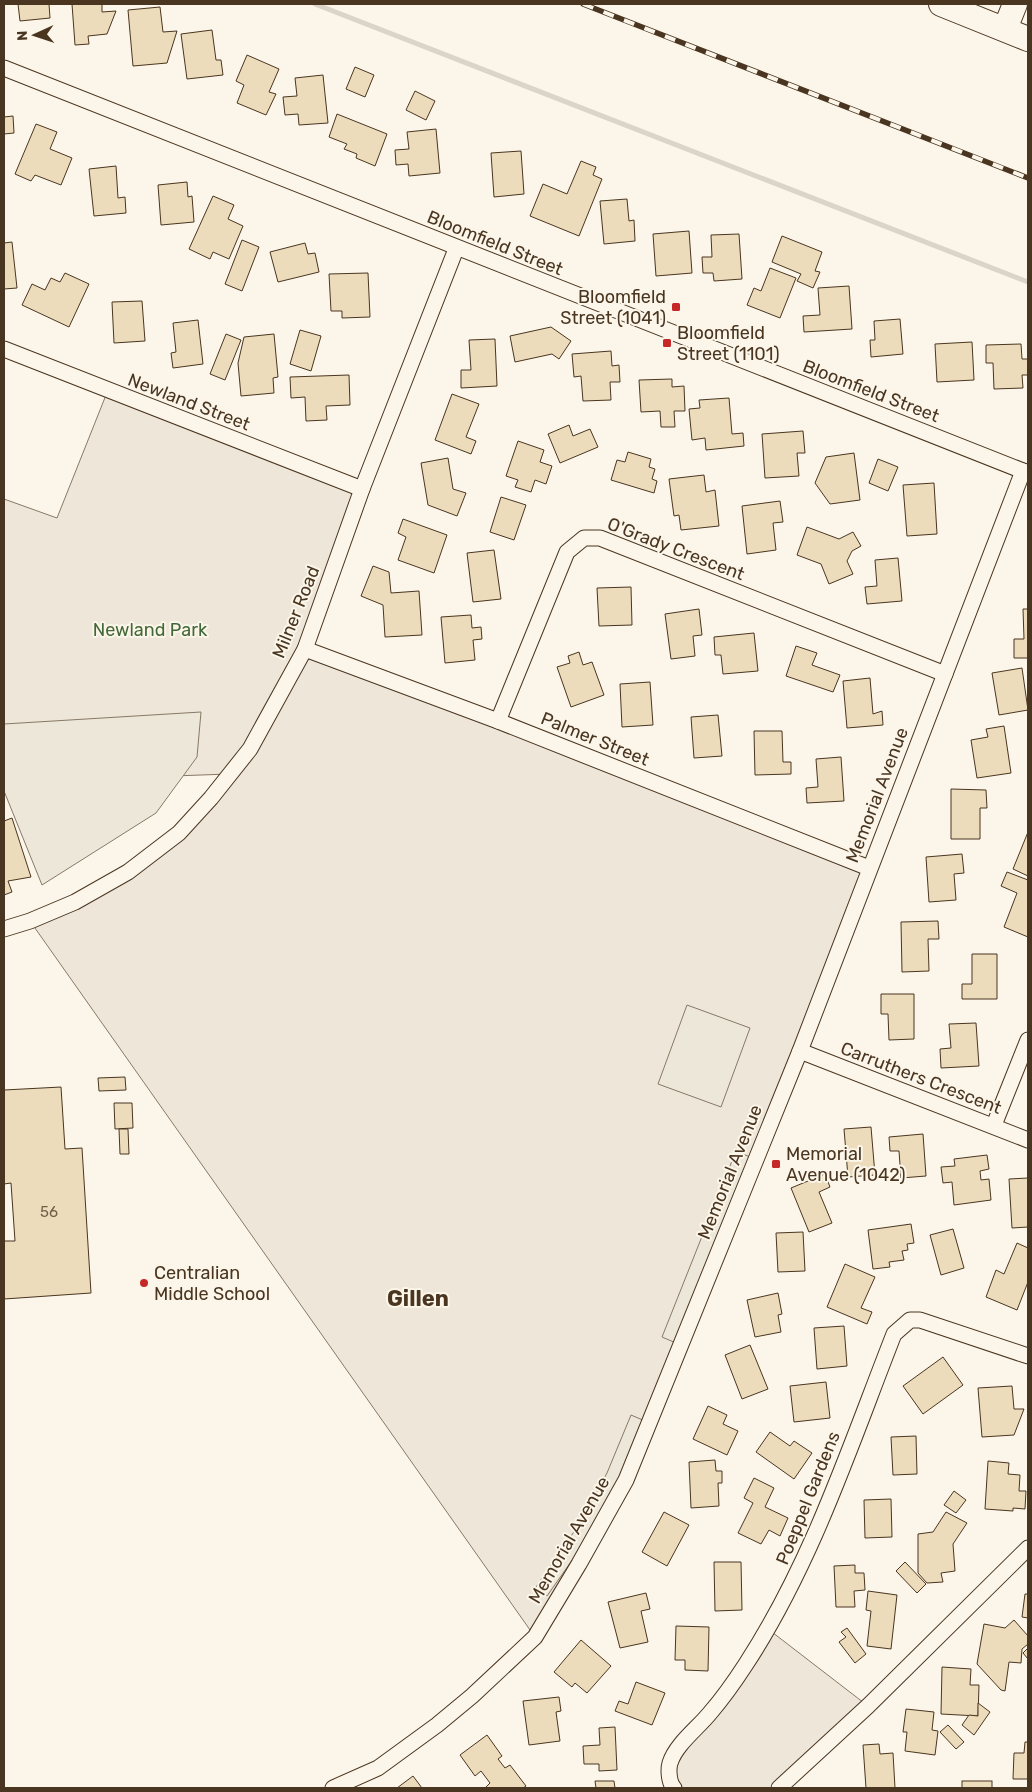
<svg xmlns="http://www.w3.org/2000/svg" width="1032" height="1792" font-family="Rubik,sans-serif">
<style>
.green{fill:#ede6d9;stroke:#887966}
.parking{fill:#ede7d9;stroke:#887966}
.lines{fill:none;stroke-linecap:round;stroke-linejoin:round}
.stream{stroke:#dcd4c6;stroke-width:5}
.building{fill:#ecdcbc;stroke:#4a3520}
.minor-casing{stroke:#4a3520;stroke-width:17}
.trunk-casing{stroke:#4a3520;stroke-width:26}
.minor{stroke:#fbf6e9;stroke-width:15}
.trunk{stroke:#fbf6e9;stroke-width:24}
.rail-casing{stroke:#4a3520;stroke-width:5.5}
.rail{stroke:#fbf6e9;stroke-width:4;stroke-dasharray:11;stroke-linecap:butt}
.poi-dot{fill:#c62828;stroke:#fbf6e9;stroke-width:2}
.labels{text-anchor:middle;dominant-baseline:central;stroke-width:4;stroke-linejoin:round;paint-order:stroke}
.number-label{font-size:15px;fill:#725f47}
.street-label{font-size:18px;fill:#4a3520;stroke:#fbf6e9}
.poi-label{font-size:18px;fill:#4a3520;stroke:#fbf6e9;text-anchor:start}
.park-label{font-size:18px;fill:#436837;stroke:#fbf6e9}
.district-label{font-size:22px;font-weight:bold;fill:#4a3520;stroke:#fbf6e9}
</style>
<rect width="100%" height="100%" fill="#fbf6e9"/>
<g class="green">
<polygon points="108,390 362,489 305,648 869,868 626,1480 535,1637 30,921 179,833 229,774 4,782 4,499 57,518"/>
<polygon points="768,1629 868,1706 779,1788 674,1788 675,1754"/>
</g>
<g class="parking">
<polygon points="201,712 197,757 156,813 42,885 4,791 4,724"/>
<polygon points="687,1005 750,1028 721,1107 658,1084"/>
<polygon points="736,1151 750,1157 676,1343 662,1337"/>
<polygon points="631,1415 645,1421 622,1478 594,1529 547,1596 536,1587 580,1523 607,1473"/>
</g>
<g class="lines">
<polyline class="stream" points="315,4 1028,282"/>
</g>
<g class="building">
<polygon points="18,4 49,4 50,18 20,21"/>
<polygon points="72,4 102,4 102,12 116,11 107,34 88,36 89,44 75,45"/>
<polygon points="160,7 163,32 177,31 167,63 133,66 128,10"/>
<polygon points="212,30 216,60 221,60 223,75 187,79 181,34"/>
<polygon points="247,55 279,69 269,92 276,94 266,115 237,103 244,85 236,81"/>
<polygon points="355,67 374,75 365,97 346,89"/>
<polygon points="323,75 328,123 299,125 298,114 285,115 283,97 297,96 295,78"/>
<polygon points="415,91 435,101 426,120 406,110"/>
<polygon points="337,114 387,134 375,166 356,158 357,154 344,149 347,144 329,137"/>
<polygon points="13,116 14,133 4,134 4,117"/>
<polygon points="36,124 57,132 50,149 72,158 61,185 35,175 31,181 15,174"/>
<polygon points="436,129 440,173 409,176 408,164 396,165 395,150 409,149 407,132"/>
<polygon points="521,151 524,194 494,197 491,153"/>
<polygon points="581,161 596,167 593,175 602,179 579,236 530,216 543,184 567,194"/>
<polygon points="116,166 118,198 125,197 126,213 94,216 89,169"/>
<polygon points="187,182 188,197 192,196 194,222 161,225 158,185"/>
<polygon points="213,196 234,205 228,219 243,226 229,259 213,252 210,259 189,249"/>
<polygon points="627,199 629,221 634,220 635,241 604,244 600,201"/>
<polygon points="689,231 692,273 656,276 653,234"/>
<polygon points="739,234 742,279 714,281 713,273 703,273 702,257 712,257 711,235"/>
<polygon points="782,236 822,252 815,271 820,272 813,288 797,281 801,274 772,262"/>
<polygon points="242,240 259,247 242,291 225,284"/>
<polygon points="12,242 17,288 4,289 4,243"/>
<polygon points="305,243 308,254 315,253 319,272 278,282 270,252"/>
<polygon points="770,268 796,278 780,318 747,305 754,288 761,291"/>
<polygon points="65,273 89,284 69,327 22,305 32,284 45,290 51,278 60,282"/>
<polygon points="368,273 370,317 342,318 342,311 331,311 329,274"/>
<polygon points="849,286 852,329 804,332 803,316 820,315 818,288"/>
<polygon points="142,301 145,341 114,343 112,302"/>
<polygon points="900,319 903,354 871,357 870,340 875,340 874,321"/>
<polygon points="198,320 203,364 173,368 171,353 176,352 173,323"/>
<polygon points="551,327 571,341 559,359 552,354 515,362 510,336"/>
<polygon points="300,330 321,336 311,371 290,364"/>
<polygon points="226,334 241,340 225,380 210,374"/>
<polygon points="274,334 278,377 273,378 274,393 241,396 238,363 244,337"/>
<polygon points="495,339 497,386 461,388 461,370 471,370 469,340"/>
<polygon points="972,342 974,380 937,382 935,344"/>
<polygon points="1021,344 1022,359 1028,359 1028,375 1022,375 1023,388 994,389 993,363 986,363 986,345"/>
<polygon points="611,351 612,366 619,365 620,382 610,382 611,400 583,401 581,376 574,377 572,354"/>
<polygon points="349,375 350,405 326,406 327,420 306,421 305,397 291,398 290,377"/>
<polygon points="672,379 672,387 684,386 685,411 674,411 675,427 661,427 660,411 641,412 639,380"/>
<polygon points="452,394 479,404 466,437 476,441 471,454 435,440"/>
<polygon points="729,398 732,434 743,433 744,446 706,450 705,438 692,440 689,409 700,408 699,400"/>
<polygon points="569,425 573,436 590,429 598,447 560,463 548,434"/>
<polygon points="803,431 805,453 797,453 799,476 765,478 762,434"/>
<polygon points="518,441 544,450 540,462 552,466 546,484 535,480 531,492 515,487 518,480 506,476"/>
<polygon points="628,452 651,459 649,467 655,469 652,479 657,481 654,493 611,480 617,460 625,462"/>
<polygon points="854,453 860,500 830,504 815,483 826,457"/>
<polygon points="448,458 453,489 466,493 457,516 428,505 421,463"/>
<polygon points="878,459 898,467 888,491 869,483"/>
<polygon points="704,475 706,492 715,490 719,526 681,530 679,515 674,516 669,479"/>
<polygon points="934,483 937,534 907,536 903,485"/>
<polygon points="501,497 526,505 514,540 490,532"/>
<polygon points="780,501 783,522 773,523 776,550 747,554 742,506"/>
<polygon points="403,519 447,535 434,573 398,560 406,537 398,533"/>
<polygon points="807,527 839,539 853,532 861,546 852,551 847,561 853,574 829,584 821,564 797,555"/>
<polygon points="494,550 501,599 473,602 467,553"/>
<polygon points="898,558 902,601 867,604 865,587 877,586 875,560"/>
<polygon points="373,566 389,572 391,593 419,591 422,635 385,637 383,605 361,596"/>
<polygon points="631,587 632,625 599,626 597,588"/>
<polygon points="699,609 702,635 693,636 695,656 671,659 665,614"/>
<polygon points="1023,609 1028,609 1028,658 1014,658 1014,639 1024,639"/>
<polygon points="471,615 472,628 481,627 482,639 473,640 475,660 445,663 441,617"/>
<polygon points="754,633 758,671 723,674 721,655 715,655 714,637"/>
<polygon points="796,646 817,653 812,665 840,675 833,692 786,676"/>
<polygon points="579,652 583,665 592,662 604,695 571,707 557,667 570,663 568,656"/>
<polygon points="1022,668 1028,710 999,715 992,673"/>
<polygon points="870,678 873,714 882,711 883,725 847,728 843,681"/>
<polygon points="650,682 653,725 622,727 620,684"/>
<polygon points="718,715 722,756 694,758 691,717"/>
<polygon points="1004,726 1011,773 977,778 971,740 988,737 986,729"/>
<polygon points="754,731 782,731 783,762 791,762 791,774 755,775"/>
<polygon points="841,757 844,801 807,803 806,788 818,787 816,759"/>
<polygon points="951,789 986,790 987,808 980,808 980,839 951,839"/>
<polygon points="12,818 31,877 8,881 12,892 4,895 4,821"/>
<polygon points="1028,832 1028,876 1013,869"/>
<polygon points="962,854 964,873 954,874 956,900 929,902 926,857"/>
<polygon points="1007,872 1028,880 1028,937 1004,927 1017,893 1001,886"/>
<polygon points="938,921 939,939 928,939 929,971 902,972 901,922"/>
<polygon points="972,954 997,954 997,999 962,999 962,984 972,984"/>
<polygon points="881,994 914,994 914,1039 889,1040 888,1014 881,1014"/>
<polygon points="976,1023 979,1066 941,1068 940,1049 951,1048 949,1024"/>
<polygon points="125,1077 126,1090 99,1091 98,1078"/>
<polygon points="61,1087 65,1149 82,1148 91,1293 4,1299 4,1241 15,1241 11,1183 4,1184 4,1090"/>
<polygon points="114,1103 132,1103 133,1128 115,1129"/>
<polygon points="871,1127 875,1175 848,1177 844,1129"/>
<polygon points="119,1129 128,1129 129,1154 120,1154"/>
<polygon points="923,1134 926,1176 901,1178 899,1151 890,1151 889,1137"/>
<polygon points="987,1155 989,1169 980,1171 981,1180 989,1179 991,1200 954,1205 952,1182 943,1183 941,1167 955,1166 954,1159"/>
<polygon points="825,1174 830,1187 819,1192 832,1223 809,1232 791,1188"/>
<polygon points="1028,1178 1028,1227 1012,1228 1009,1179"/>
<polygon points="911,1224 914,1243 907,1244 908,1250 902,1251 904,1260 889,1262 890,1267 873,1269 868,1230"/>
<polygon points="953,1229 964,1268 941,1275 930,1235"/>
<polygon points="803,1232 805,1271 778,1272 776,1233"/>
<polygon points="1017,1243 1028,1248 1028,1282 1017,1310 986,1297 996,1270 1004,1274"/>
<polygon points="845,1264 875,1277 861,1308 872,1312 867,1324 827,1307"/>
<polygon points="778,1293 782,1314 778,1315 781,1332 755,1337 747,1300"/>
<polygon points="844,1326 847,1366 817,1369 814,1328"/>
<polygon points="750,1345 768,1389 742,1399 725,1355"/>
<polygon points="943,1357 963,1385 923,1414 903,1386"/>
<polygon points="826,1382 830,1418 794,1422 790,1386"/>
<polygon points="1012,1386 1014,1409 1024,1409 1014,1435 982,1437 978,1388"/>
<polygon points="708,1406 727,1415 723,1424 738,1431 727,1455 693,1439"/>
<polygon points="770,1432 790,1446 794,1441 812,1453 794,1479 756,1452"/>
<polygon points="916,1436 917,1474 893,1475 891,1437"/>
<polygon points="715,1460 716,1471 722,1471 722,1483 718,1483 719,1506 691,1508 689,1462"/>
<polygon points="988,1461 1009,1463 1008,1474 1020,1475 1019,1491 1026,1491 1025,1509 1013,1508 1013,1511 985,1509"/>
<polygon points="754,1478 774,1488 765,1507 788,1518 780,1536 769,1530 761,1544 738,1533 753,1503 744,1498"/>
<polygon points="954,1491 966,1500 956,1513 944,1505"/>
<polygon points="891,1499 892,1537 865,1538 864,1500"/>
<polygon points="664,1512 689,1525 667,1566 642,1552"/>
<polygon points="946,1512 967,1523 953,1544 955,1571 941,1573 943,1582 927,1583 918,1573 918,1534 933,1532"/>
<polygon points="714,1562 741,1562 742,1610 715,1611"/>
<polygon points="905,1562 926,1584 917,1593 896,1571"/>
<polygon points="855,1565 855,1573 864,1573 865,1590 854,1591 855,1607 836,1607 834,1566"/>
<polygon points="868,1591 897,1595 891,1649 867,1646 871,1611 866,1610"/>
<polygon points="646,1593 650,1609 641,1611 648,1642 620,1648 608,1602"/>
<polygon points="1025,1594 1028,1594 1028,1618 1022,1617"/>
<polygon points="1014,1620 1028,1636 1028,1644 1022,1649 1021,1663 1009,1662 1005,1691 1001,1690 977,1664 984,1624 1005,1628"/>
<polygon points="676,1626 709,1627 708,1671 685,1670 685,1660 675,1660"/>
<polygon points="847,1628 866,1654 855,1663 839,1642 846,1637 841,1632"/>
<polygon points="581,1640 611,1666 587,1693 575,1683 572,1687 554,1672"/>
<polygon points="1028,1648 1028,1659 1023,1653"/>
<polygon points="942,1667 971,1669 970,1685 979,1685 978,1716 941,1714"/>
<polygon points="636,1682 665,1693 652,1725 615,1711 619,1701 628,1704"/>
<polygon points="559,1697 561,1711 556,1712 560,1741 529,1745 523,1701"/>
<polygon points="978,1703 990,1712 974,1735 962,1725 969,1715 978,1716"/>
<polygon points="906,1709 934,1712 932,1730 938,1731 935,1755 905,1751 907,1732 903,1732"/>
<polygon points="948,1725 964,1742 956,1749 940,1732"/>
<polygon points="615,1727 617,1770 599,1771 599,1764 584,1764 583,1746 600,1745 599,1728"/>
<polygon points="487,1735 502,1756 498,1759 505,1768 510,1765 526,1786 523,1788 485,1788 490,1783 481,1771 475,1776 460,1755"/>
<polygon points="1025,1742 1028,1742 1028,1779 1013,1779 1014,1753 1024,1753"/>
<polygon points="879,1744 880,1754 893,1753 895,1788 866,1788 863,1745"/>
<polygon points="413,1776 422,1788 397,1788"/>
<polygon points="595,1781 614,1781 615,1788 596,1788"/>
<rect x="962" y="1781" width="30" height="7"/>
</g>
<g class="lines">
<defs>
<g id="minor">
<polyline points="4,68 1028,473"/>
<polyline points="4,349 362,489"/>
<polyline points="305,649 498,721 869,868"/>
<polyline points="498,721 567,552 584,538 600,538 945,674"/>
<polyline points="4,929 30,921 75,902 128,872 179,833 211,798 250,749 305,649 362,489 456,249"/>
<polyline points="800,1051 1028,1140"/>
<polyline points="994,1125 1028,1040"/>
<polyline points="333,1788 378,1768 437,1725 472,1696 535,1637 579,1564 626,1480 800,1051 1023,471"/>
<path d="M 674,1788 C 669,1783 668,1770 670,1763 C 676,1744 698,1728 710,1713 C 723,1698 735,1681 746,1664 C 812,1563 850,1446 894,1334 L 910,1320 L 920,1320 L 1028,1356"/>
<polyline points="779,1788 868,1706 1028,1548"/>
</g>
<g id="trunk">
<polyline points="941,4 1028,39"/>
<polyline points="1005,29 1015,4"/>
</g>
</defs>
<use href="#minor" class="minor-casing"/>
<use href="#trunk" class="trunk-casing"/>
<use href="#minor" class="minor"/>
<use href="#trunk" class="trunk"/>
<defs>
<polyline id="rail" points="583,4 1028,178"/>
</defs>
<use href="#rail" class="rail-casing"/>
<use href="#rail" class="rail"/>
</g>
<g class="poi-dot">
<rect x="671" y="302" width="10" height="10" rx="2.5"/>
<rect x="662" y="338" width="10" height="10" rx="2.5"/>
<rect x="771" y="1159" width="10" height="10" rx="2.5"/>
<circle cx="144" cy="1283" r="5"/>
</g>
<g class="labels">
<g class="number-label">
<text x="49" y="1212">56</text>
</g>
<g class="street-label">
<text transform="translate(495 243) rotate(22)">Bloomfield Street</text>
<text transform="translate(871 391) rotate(21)">Bloomfield Street</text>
<text transform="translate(189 402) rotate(21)">Newland Street</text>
<text transform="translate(676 549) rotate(21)">O'Grady Crescent</text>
<text transform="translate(296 612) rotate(-68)">Milner Road</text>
<text transform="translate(595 739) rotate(22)">Palmer Street</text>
<text transform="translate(877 795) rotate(-69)">Memorial Avenue</text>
<text transform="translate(921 1078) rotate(21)">Carruthers Crescent</text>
<text transform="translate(730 1172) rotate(-68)">Memorial Avenue</text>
<text transform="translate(808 1498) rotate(-68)">Poeppel Gardens</text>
<text transform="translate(569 1540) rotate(-60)">Memorial Avenue</text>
</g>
<g class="poi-label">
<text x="666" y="297" text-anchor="end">Bloomfield<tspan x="666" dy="21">Street (1041)</tspan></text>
<text x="677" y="333">Bloomfield<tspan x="677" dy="21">Street (1101)</tspan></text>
<text x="786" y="1154">Memorial<tspan x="786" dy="21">Avenue (1042)</tspan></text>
<text x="154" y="1273">Centralian<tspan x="154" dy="21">Middle School</tspan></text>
</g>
<g class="park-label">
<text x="150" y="630">Newland Park</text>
</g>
<g class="district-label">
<text x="418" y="1298">Gillen</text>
</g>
</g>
<rect width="1032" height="1792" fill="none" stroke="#4a3520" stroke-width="10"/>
<g transform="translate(35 35) rotate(267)" stroke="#fbf6e9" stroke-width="4" paint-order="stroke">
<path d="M0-4L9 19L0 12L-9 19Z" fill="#4a3520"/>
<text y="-8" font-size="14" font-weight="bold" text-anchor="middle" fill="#4a3520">N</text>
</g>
</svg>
